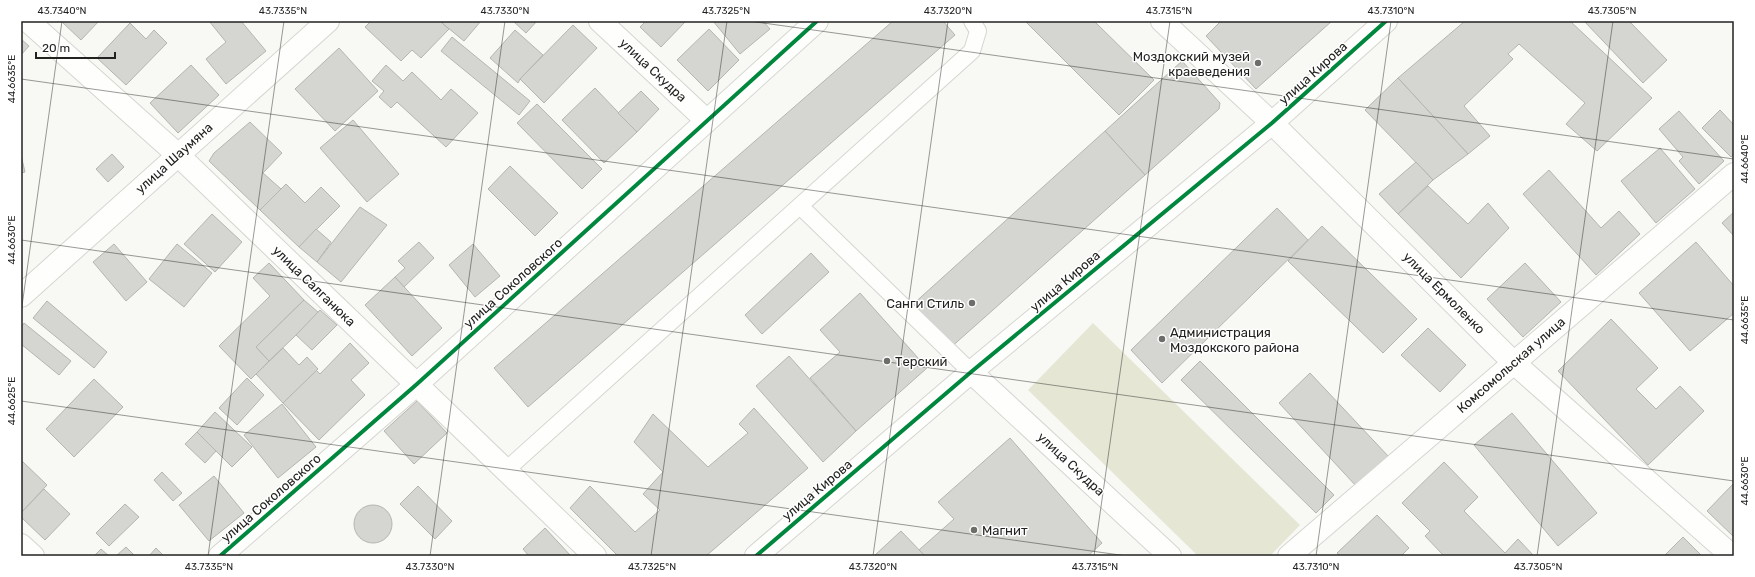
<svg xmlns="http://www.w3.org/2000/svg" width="1755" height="577" font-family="Rubik,sans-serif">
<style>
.green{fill:#e5e6d4}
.building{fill:#d5d6d2;stroke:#b4b5b1}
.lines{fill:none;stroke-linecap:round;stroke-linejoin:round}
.service-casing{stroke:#d5d5d2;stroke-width:18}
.minor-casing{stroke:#d5d5d2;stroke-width:24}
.tertiary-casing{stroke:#d5d5d2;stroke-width:24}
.service{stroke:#fefefd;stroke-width:16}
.minor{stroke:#fefefd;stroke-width:22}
.tertiary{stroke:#fefefd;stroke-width:22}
.cycleway-casing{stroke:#fff;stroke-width:6}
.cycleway{stroke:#00873e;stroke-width:4}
.ticks{fill:none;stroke:#222220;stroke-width:1;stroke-opacity:0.45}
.poi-dot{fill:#6d6d6a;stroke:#fff;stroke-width:1.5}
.labels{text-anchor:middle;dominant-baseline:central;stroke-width:3;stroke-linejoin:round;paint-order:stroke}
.poi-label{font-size:13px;fill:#222220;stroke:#fff;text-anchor:start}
.street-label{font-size:13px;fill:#222220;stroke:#fff}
.neatline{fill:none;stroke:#222220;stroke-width:1.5}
.ticks-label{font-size:10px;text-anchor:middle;fill:#222220}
</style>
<rect width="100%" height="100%" fill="#f8f9f4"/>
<polygon class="green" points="1093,323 1300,525 1270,556 1198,556 1028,390"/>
<g class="building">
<polygon points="61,21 99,21 81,40"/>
<polygon points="209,21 241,21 266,51 226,84 206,59 226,42"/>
<polygon points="371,21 440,21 449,29 421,58 412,50 401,61 365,27"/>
<polygon points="443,21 481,21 464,41 442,23"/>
<polygon points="513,21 537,21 526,33"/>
<polygon points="646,21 686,21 661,47 640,27"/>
<polygon points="713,21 763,21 770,29 740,54"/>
<polygon points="893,21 943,21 955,35 528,407 494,368"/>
<polygon points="1025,21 1094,21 1154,80 1119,115"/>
<polygon points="1221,21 1332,21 1256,89 1206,36"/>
<polygon points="1465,21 1570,21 1652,98 1597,151 1566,124 1585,103 1519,44 1508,54 1513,59 1464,106 1490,136 1468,154 1398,78"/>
<polygon points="1584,21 1629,21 1667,60 1643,83"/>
<polygon points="130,23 146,39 154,30 167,43 126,85 97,58"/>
<polygon points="573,25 597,48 544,103 520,79"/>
<polygon points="709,29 739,60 708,91 677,60"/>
<polygon points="515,30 543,55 520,79 518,83 490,58"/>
<polygon points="452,37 530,101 519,115 441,51"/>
<polygon points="21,39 29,46 21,55"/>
<polygon points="339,48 378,91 335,131 295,89"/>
<polygon points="1182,61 1220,103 1219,109 1145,175 1105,131"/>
<polygon points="191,65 219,95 178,133 150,103"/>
<polygon points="386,65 403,81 412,72 441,100 451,89 478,113 446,147 397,102 391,108 379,97 384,91 372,81"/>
<polygon points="1398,78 1468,154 1433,180 1365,110"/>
<polygon points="595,88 637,132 604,163 562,120"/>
<polygon points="641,91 659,109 637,132 618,113"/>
<polygon points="537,104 602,169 582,189 517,123"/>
<polygon points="1720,110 1734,125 1734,154 1731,157 1702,128"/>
<polygon points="1679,111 1724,161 1699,184 1679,161 1683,157 1659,129"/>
<polygon points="353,120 399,174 367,202 320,148"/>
<polygon points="250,122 282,153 263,173 281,189 260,210 209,161 214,153"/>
<polygon points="1105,131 1145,175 949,349 911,306"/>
<polygon points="1660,148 1695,189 1656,223 1621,181"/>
<polygon points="112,154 124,167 108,182 96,169"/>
<polygon points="21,155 25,172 21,173"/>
<polygon points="1416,162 1433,180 1398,214 1379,194"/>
<polygon points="510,166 558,213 535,236 488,189"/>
<polygon points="1549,170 1601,228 1619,211 1640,234 1596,275 1523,194"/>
<polygon points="286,184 305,203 321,187 340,206 299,247 260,210"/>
<polygon points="1428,186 1468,224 1488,203 1509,228 1461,278 1398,214"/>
<polygon points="360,207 387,225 341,282 317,262"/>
<polygon points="1277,208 1308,240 1162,383 1131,350"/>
<polygon points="1734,212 1734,236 1722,223"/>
<polygon points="212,214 242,242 215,272 184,244"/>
<polygon points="1322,226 1417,319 1383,353 1288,261"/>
<polygon points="316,229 331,242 317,262 299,247"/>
<polygon points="419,242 434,258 404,287 395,277 405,268 398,261"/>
<polygon points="1696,242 1734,286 1734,313 1690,351 1639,293"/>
<polygon points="114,244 147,282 126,301 93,262"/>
<polygon points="177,244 212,273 184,307 149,279"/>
<polygon points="473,244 500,276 475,297 449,265"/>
<polygon points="811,253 829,272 762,334 745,315"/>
<polygon points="269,263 304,300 256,347 269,361 251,379 219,346 270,296 253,278"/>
<polygon points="1525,263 1561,302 1523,337 1487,299"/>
<polygon points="395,277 442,328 412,356 365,305"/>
<polygon points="860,293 927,368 856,431 810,378 840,352 820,330"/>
<polygon points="304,300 319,313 269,361 256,347"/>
<polygon points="47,301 107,352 94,368 33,318"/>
<polygon points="320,310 337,325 312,350 296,335"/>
<polygon points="1611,319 1658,368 1636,389 1656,409 1680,386 1704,411 1648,465 1558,371"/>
<polygon points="24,323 71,361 59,375 21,344 21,328"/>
<polygon points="1428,328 1466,365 1440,392 1401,355"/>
<polygon points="350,343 369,363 351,380 365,395 319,440 283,403 316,370 320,374"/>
<polygon points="283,348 299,365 307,357 318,369 283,403 256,374"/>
<polygon points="789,356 856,431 823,462 756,386"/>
<polygon points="1200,361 1334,495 1316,513 1181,380"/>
<polygon points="1310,373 1389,457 1357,487 1279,403"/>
<polygon points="247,378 264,395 237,425 219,408"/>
<polygon points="94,379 123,407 74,457 46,429"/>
<polygon points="417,401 447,433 414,464 384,431"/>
<polygon points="282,404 316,447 278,478 244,435"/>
<polygon points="754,408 808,468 706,556 618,556 570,508 590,486 635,532 660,510 643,494 663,472 634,442 653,414 708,467 748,433 739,424"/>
<polygon points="215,412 252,447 232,467 197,432"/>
<polygon points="1512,413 1597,513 1558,546 1474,445"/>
<polygon points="197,432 216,451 205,463 185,444"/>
<polygon points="1010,438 1102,543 1088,556 925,556 919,550 954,519 938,502"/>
<polygon points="21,460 47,485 21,513"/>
<polygon points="1444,462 1478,497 1464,511 1505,553 1518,539 1534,556 1444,556 1425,536 1430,531 1402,503"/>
<polygon points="162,472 182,493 173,501 154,480"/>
<polygon points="214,476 244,513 209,541 179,505"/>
<polygon points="1734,483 1734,537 1707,511"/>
<polygon points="418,486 452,521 435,539 400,504"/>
<polygon points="44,489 70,514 45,540 21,517 21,513"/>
<polygon points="125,504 139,517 109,546 96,533"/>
<circle cx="373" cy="524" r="19"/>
<polygon points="1377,515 1409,548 1401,556 1340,556 1337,553"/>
<polygon points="545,528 571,556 529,556 523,549"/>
<polygon points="901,531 925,556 874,556"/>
<polygon points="1683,537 1702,556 1664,556"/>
<polygon points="126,547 135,556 116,556"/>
<polygon points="156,548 164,556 149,556"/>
<polygon points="101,549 109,556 94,556"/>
</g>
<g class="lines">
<defs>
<g id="service">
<polyline points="800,206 971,372"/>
<polyline points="505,471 972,51 978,31 972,21"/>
</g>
<g id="minor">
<polyline points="600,21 706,120"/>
<polyline points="1162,21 1272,123 1514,363 1732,556"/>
<polyline points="971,372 1170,556"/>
<polyline points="756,556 971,372 1272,123 1386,21"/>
<polyline points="1289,556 1734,174"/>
</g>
<g id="tertiary">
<polyline points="28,21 178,155 595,556"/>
<polyline points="21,296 328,21"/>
<polyline points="21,545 33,556"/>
<polyline points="220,556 417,384 817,21"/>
</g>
</defs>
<use href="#service" class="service-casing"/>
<use href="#minor" class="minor-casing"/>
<use href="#tertiary" class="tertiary-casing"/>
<use href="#service" class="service"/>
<use href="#minor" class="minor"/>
<use href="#tertiary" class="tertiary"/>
<defs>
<g id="cycleway">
<polyline points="220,556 417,384 817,21"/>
<polyline points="756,556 971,372 1272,123 1386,21"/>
</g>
</defs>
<use href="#cycleway" class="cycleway-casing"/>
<use href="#cycleway" class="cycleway"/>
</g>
<path class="ticks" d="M 749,21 L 1734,159M 21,79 L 1734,320M 21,240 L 1734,481M 21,313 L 62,21M 21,401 L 1127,556M 208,556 L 284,21M 430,556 L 505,21M 651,556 L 727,21M 873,556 L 948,21M 1094,556 L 1170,21M 1316,556 L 1391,21M 1537,556 L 1613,21"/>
<g class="poi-dot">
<circle cx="1258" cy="63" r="4"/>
<circle cx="972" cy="303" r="4"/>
<circle cx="1162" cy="339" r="4"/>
<circle cx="887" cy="361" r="4"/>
<circle cx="974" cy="530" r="4"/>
</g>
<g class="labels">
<g class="poi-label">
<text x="1250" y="56" text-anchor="end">Моздокский музей<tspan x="1250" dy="15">краеведения</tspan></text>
<text x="964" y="303" text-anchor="end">Санги Стиль</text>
<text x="1170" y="332">Администрация<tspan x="1170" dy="15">Моздокского района</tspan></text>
<text x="895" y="361">Терский</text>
<text x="982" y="530">Магнит</text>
</g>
<g class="street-label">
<text transform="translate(653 70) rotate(43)">улица Скудра</text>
<text transform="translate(1313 73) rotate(-42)">улица Кирова</text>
<text transform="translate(174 158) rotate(-42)">улица Шаумяна</text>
<text transform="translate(1065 281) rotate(-40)">улица Кирова</text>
<text transform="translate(513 283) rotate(-42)">улица Соколовского</text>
<text transform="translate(314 286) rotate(44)">улица Салганюка</text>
<text transform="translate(1444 293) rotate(45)">улица Ермоленко</text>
<text transform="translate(1511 365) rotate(-41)">Комсомольская улица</text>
<text transform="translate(1071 464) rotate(43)">улица Скудра</text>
<text transform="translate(817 490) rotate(-40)">улица Кирова</text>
<text transform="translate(271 498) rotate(-41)">улица Соколовского</text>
</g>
</g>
<rect width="1755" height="577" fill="none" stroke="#ffffff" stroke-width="44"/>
<path d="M36 52v6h79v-6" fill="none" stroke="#222220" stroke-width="2"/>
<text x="42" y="52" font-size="12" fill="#222220" stroke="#ffffff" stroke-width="3" paint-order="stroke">20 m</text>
<rect x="22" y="22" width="1711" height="533" class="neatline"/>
<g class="ticks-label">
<text x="62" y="14">43.7340°N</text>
<text x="283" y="14">43.7335°N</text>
<text x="505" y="14">43.7330°N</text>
<text x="726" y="14">43.7325°N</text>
<text x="948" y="14">43.7320°N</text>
<text x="1169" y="14">43.7315°N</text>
<text x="1391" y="14">43.7310°N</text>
<text x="1612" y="14">43.7305°N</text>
<text transform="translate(11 79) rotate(-90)" y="4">44.6635°E</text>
<text transform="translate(1744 159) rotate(-90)" y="4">44.6640°E</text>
<text transform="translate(11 240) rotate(-90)" y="4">44.6630°E</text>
<text transform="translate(1744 320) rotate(-90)" y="4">44.6635°E</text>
<text transform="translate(11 401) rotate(-90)" y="4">44.6625°E</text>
<text transform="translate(1744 481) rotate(-90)" y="4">44.6630°E</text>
<text x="209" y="570">43.7335°N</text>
<text x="430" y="570">43.7330°N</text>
<text x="652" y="570">43.7325°N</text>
<text x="873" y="570">43.7320°N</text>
<text x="1095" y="570">43.7315°N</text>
<text x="1316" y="570">43.7310°N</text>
<text x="1538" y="570">43.7305°N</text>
</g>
</svg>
